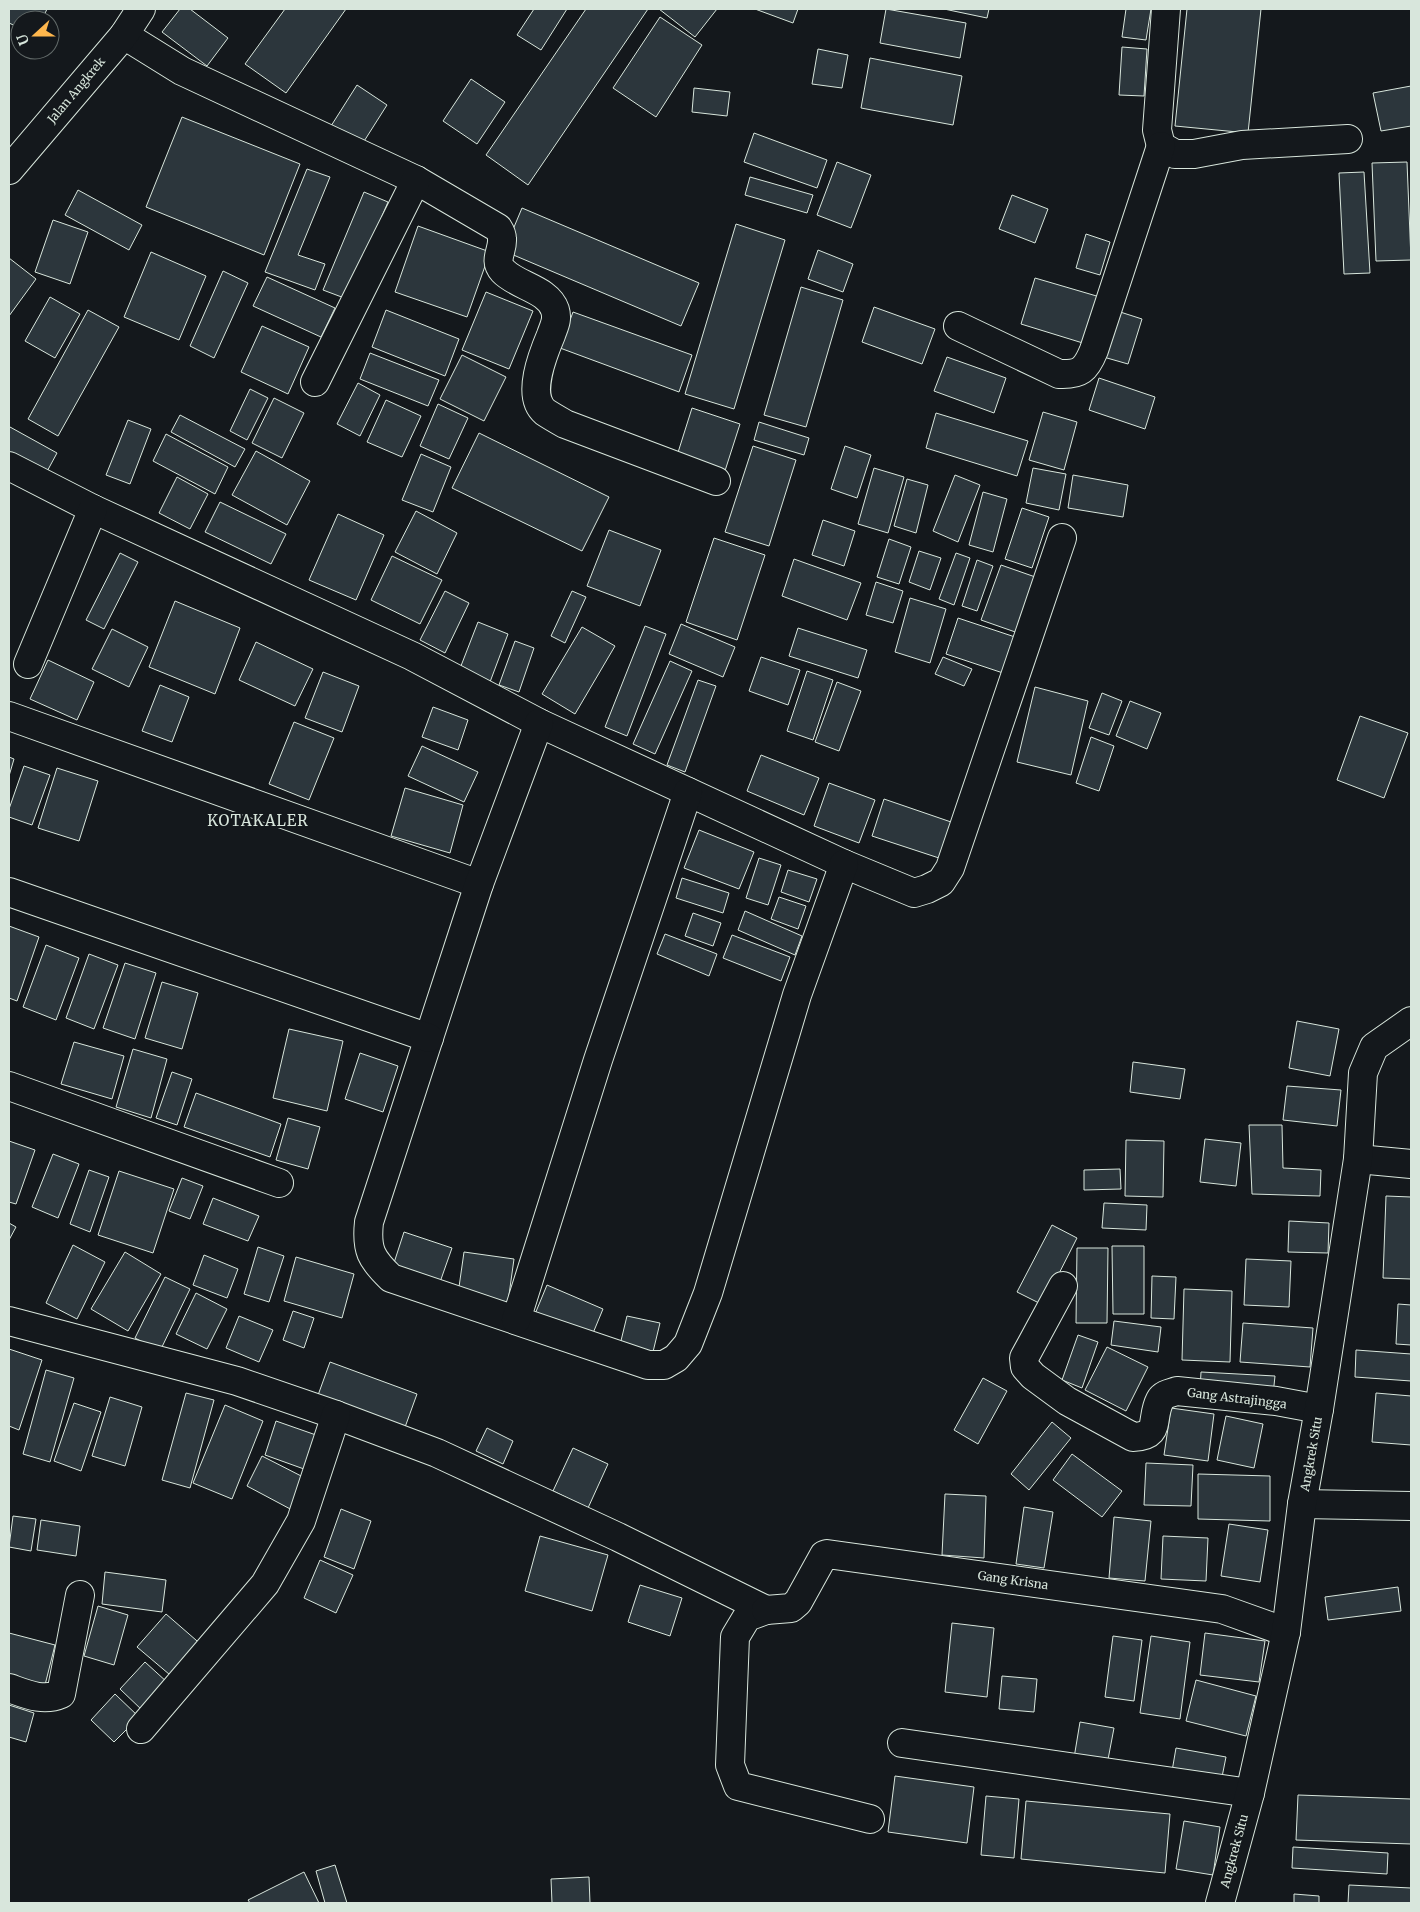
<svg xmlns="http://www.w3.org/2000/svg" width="1420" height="1912" font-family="Merriweather,serif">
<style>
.building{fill:#2c363c;stroke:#d8e6dc}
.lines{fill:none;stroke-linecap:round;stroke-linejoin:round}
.minor-casing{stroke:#d8e6dc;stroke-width:30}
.minor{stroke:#14181c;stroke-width:28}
.labels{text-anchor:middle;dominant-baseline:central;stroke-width:4;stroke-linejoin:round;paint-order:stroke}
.street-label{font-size:12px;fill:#d8e6dc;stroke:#14181c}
.quarter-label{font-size:15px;letter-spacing:1px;fill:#d8e6dc;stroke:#14181c}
</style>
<rect width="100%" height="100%" fill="#14181c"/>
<g class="building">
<polygon points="9,9 47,9 42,20 20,20 20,28 9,23"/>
<polygon points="180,9 190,9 228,38 207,66 162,32"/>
<polygon points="285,9 346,9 286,93 245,64"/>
<polygon points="534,9 567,9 541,50 517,35"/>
<polygon points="586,9 648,9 528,185 486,155"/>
<polygon points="659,9 717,9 695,37"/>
<polygon points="755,9 798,9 793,23"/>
<polygon points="886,9 966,23 960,58 880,43"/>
<polygon points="944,9 989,9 987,18"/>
<polygon points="1126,9 1151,9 1146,40 1122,37"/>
<polygon points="1187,9 1261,9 1248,133 1175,126"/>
<polygon points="660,17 702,45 656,117 613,88"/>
<polygon points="1122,47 1147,49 1144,96 1119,95"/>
<polygon points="818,49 848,55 842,88 812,84"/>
<polygon points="870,58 962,76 953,125 861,108"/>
<polygon points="471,79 505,102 477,144 443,121"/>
<polygon points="357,85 387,105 361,146 331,126"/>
<polygon points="1411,86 1411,126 1381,131 1373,93"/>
<polygon points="694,88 730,92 727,116 692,112"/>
<polygon points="182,117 300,164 264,255 146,207"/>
<polygon points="754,133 827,160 817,188 744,162"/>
<polygon points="837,162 871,175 851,228 817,215"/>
<polygon points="1407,162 1411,260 1376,261 1372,163"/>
<polygon points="307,169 330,177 298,255 325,264 315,290 265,272"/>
<polygon points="1364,172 1370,273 1344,274 1339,173"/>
<polygon points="750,177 813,195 807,213 745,195"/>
<polygon points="78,190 142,225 129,250 65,215"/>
<polygon points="364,192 388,202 347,299 323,290"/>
<polygon points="1012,195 1048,209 1035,243 999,229"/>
<polygon points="522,208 699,283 681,326 504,251"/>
<polygon points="53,220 88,232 70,284 35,272"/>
<polygon points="736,224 785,240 734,409 685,394"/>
<polygon points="418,226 490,252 467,317 395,292"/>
<polygon points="1086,234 1110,242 1100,275 1076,268"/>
<polygon points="818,250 853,264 843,292 808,279"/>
<polygon points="151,252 206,276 179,340 124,317"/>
<polygon points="9,258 36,279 9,316"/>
<polygon points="223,271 248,283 214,358 190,346"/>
<polygon points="267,277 335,308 321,337 253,306"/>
<polygon points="1035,278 1100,297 1086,344 1021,324"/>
<polygon points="801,287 843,300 806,427 764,415"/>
<polygon points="486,292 533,311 509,369 462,350"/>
<polygon points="50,297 80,314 55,358 25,341"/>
<polygon points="874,307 935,329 922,364 862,342"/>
<polygon points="88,310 119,327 58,436 28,419"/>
<polygon points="386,310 459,339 445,376 372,347"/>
<polygon points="1114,310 1142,319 1128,364 1100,356"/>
<polygon points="573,312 692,355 679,392 560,348"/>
<polygon points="262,326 309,347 288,394 241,372"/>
<polygon points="370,353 439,380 428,406 360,379"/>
<polygon points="462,355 506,377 484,421 440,399"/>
<polygon points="947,357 1006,378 994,413 934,391"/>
<polygon points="1099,378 1155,397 1145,429 1089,410"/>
<polygon points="358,383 380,395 360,436 337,424"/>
<polygon points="250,389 268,398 247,440 230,431"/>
<polygon points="274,398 304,413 282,458 252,443"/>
<polygon points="386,400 421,416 402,457 367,442"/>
<polygon points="438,404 468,418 449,459 420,446"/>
<polygon points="692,408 740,424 723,477 675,462"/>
<polygon points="1043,412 1077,422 1064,470 1029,460"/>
<polygon points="936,413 1028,441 1017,476 926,448"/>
<polygon points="180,415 245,449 235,467 171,432"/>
<polygon points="128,420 151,429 130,484 106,475"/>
<polygon points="759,422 809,438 804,455 754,440"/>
<polygon points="10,427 57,453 44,477 9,457 9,429"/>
<polygon points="479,433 609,497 582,551 452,488"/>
<polygon points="166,434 228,467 215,494 153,461"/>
<polygon points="753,446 796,460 769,546 725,532"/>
<polygon points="845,446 871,455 857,498 831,489"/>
<polygon points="256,451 310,481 287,525 232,495"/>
<polygon points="421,454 451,467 433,512 402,500"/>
<polygon points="874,468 904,477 888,533 858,524"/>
<polygon points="1033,468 1066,474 1059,510 1026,503"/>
<polygon points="955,475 980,485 958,542 933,531"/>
<polygon points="1073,475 1128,485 1123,517 1068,508"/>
<polygon points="177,477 208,494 190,529 159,513"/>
<polygon points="907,479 928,485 916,533 894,526"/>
<polygon points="983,492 1007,499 993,552 969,545"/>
<polygon points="220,502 286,534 271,564 205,532"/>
<polygon points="1022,508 1049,517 1032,568 1005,559"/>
<polygon points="416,511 457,533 437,574 395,552"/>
<polygon points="338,514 384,535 356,600 309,580"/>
<polygon points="823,520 855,531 844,566 812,555"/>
<polygon points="609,530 661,550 640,606 587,586"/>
<polygon points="714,538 765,555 737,640 686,622"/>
<polygon points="889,539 911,547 899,584 877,577"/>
<polygon points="919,551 941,558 930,590 909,582"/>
<polygon points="120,553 138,562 104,629 86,620"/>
<polygon points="956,553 970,558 954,605 939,599"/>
<polygon points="392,556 442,580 420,624 371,600"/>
<polygon points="794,559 861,583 847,620 782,596"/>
<polygon points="977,560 993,566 977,611 962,606"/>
<polygon points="1001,565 1041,579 1021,634 981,620"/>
<polygon points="876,582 903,591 893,623 866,615"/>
<polygon points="445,591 469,603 445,653 420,640"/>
<polygon points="572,591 586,597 565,643 551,636"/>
<polygon points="910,598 946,609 930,663 895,652"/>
<polygon points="175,601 240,628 215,694 149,667"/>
<polygon points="958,618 1015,637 1003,673 946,654"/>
<polygon points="478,622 508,634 490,682 459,671"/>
<polygon points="681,624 735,647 723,677 669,654"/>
<polygon points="645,626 666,634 627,736 605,727"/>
<polygon points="582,627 615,646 575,714 542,694"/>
<polygon points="798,628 867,650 858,678 789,656"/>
<polygon points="112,629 148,647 129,687 92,669"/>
<polygon points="515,641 534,648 519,692 499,685"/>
<polygon points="256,642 313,669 295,706 239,680"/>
<polygon points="761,657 800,670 788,705 749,691"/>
<polygon points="943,657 972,669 964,686 935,674"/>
<polygon points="48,660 94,682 77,720 30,699"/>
<polygon points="670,661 692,671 655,754 633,744"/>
<polygon points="807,671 833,680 813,740 787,731"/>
<polygon points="323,672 359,686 342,732 305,718"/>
<polygon points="698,680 716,686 685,772 667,765"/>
<polygon points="837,682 861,691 839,751 815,742"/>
<polygon points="160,685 189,697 172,742 142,731"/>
<polygon points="1035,687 1088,701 1071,775 1017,762"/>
<polygon points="1102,693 1122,701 1109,735 1089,728"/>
<polygon points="1130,701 1161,713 1147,749 1116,736"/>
<polygon points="433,707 468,720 458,750 422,737"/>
<polygon points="1360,716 1408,733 1384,798 1337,780"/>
<polygon points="294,722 334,738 309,800 269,784"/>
<polygon points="1091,737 1114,746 1099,791 1076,783"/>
<polygon points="422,746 478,772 464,802 408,776"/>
<polygon points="761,755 819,778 804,815 747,791"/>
<polygon points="9,757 14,759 9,776"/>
<polygon points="24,766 50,775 32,825 9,817 9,809"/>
<polygon points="57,768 98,781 79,841 38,828"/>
<polygon points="829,783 875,800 859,843 814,826"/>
<polygon points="405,788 463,805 450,853 391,836"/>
<polygon points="884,799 954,823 942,859 872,836"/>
<polygon points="699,830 754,852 739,889 684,868"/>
<polygon points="759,858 781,865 768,905 746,898"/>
<polygon points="788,870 817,879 809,902 781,892"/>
<polygon points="682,878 729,893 723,913 676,898"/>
<polygon points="779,897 806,906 798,929 771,919"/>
<polygon points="745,911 802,936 795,955 738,930"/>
<polygon points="693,913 721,923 713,946 685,936"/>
<polygon points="9,926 39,937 17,1001 9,998"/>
<polygon points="665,934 717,954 709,976 657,954"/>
<polygon points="732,935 790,957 781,981 723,958"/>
<polygon points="46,945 79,958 56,1020 23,1007"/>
<polygon points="89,954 118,965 94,1029 66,1018"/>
<polygon points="125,963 156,973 135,1039 103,1028"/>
<polygon points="162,982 198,993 182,1049 145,1038"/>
<polygon points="1297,1021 1339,1029 1330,1076 1289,1068"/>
<polygon points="289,1029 343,1041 327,1111 273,1098"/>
<polygon points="74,1042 124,1056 112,1099 61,1084"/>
<polygon points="133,1049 167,1059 151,1118 116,1107"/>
<polygon points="360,1053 398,1066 383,1112 345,1099"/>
<polygon points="1133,1062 1185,1069 1180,1099 1130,1092"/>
<polygon points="172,1072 192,1079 177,1125 156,1118"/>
<polygon points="1287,1086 1341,1090 1337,1126 1283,1120"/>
<polygon points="196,1093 281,1124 270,1157 184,1127"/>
<polygon points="288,1118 320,1127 308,1169 276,1160"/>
<polygon points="1249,1125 1282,1125 1283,1168 1321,1170 1320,1196 1252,1194"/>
<polygon points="1205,1139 1241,1143 1236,1186 1200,1182"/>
<polygon points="1126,1140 1164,1141 1163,1197 1125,1196"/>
<polygon points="9,1141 35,1150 16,1204 9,1202"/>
<polygon points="53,1154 79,1164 58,1218 32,1207"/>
<polygon points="1120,1169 1121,1189 1084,1190 1084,1170"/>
<polygon points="89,1170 109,1177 90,1232 70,1224"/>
<polygon points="119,1171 174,1189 153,1253 98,1235"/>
<polygon points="182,1178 203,1186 190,1219 169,1211"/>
<polygon points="1386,1196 1411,1197 1411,1279 1383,1278"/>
<polygon points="213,1198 259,1216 248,1241 203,1224"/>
<polygon points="1104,1203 1147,1205 1146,1230 1102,1228"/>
<polygon points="1289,1221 1329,1223 1328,1253 1288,1252"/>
<polygon points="9,1223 16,1227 9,1240"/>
<polygon points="1052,1225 1077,1238 1043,1305 1017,1292"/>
<polygon points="404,1232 452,1248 439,1285 392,1269"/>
<polygon points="73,1245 105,1262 77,1319 46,1303"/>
<polygon points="1112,1246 1144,1246 1144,1314 1113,1314"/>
<polygon points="258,1247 284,1256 269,1302 244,1294"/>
<polygon points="1077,1248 1108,1248 1107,1323 1076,1323"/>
<polygon points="125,1252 161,1274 128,1331 91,1309"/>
<polygon points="464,1252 514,1259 508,1302 458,1294"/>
<polygon points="204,1255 238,1269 227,1298 193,1285"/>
<polygon points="296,1257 354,1274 342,1318 284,1301"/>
<polygon points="1246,1259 1291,1261 1289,1307 1244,1305"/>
<polygon points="1152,1276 1176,1277 1174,1319 1151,1318"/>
<polygon points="165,1277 190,1289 160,1351 135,1338"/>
<polygon points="547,1285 603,1309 591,1338 535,1314"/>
<polygon points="1184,1289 1232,1291 1230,1362 1182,1360"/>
<polygon points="196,1293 227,1309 207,1349 176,1334"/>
<polygon points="1398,1304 1411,1305 1411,1345 1396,1344"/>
<polygon points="293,1311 314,1318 304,1348 283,1340"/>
<polygon points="239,1316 273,1330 259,1362 226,1348"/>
<polygon points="627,1316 660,1323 652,1356 619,1349"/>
<polygon points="1114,1321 1161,1327 1158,1352 1111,1345"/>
<polygon points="1243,1323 1313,1328 1310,1367 1240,1362"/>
<polygon points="1078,1335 1098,1342 1082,1388 1062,1380"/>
<polygon points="1107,1347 1148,1367 1126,1411 1085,1390"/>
<polygon points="9,1349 42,1360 19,1430 9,1426"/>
<polygon points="1356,1350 1411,1354 1411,1381 1355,1377"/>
<polygon points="330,1362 417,1394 404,1430 317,1398"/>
<polygon points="46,1370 74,1378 50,1462 23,1454"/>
<polygon points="1201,1372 1275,1376 1273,1395 1200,1390"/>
<polygon points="983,1378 1007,1391 978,1444 954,1430"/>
<polygon points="186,1393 214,1400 190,1488 162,1480"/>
<polygon points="1376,1393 1411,1396 1411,1445 1372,1442"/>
<polygon points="110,1397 142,1407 125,1466 92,1456"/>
<polygon points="74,1403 101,1412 81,1471 54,1461"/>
<polygon points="225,1405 263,1421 232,1499 193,1483"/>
<polygon points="1171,1408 1214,1414 1208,1461 1164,1455"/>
<polygon points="1226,1416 1263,1424 1254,1468 1217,1460"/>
<polygon points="276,1421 316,1435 304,1469 265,1455"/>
<polygon points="1052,1422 1071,1438 1029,1490 1011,1474"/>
<polygon points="487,1428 513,1441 503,1464 476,1451"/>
<polygon points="573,1448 608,1464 588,1508 553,1491"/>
<polygon points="1072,1454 1122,1491 1102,1517 1053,1480"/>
<polygon points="262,1456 309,1480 294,1511 247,1486"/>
<polygon points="1146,1463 1193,1465 1191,1506 1144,1505"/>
<polygon points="1198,1474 1270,1476 1270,1521 1198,1519"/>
<polygon points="945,1494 986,1496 984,1558 942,1555"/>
<polygon points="1024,1507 1053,1512 1044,1568 1016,1564"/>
<polygon points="341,1509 371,1521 354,1569 324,1557"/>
<polygon points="13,1516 36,1519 31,1551 9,1547"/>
<polygon points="1114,1517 1151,1521 1145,1581 1109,1578"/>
<polygon points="41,1520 80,1526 76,1556 37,1550"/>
<polygon points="1229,1524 1268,1530 1260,1582 1221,1576"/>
<polygon points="540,1536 608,1555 592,1611 525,1591"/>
<polygon points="1163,1536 1208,1538 1206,1581 1161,1579"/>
<polygon points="320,1560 353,1575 336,1613 304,1598"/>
<polygon points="105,1572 166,1580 162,1612 102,1604"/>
<polygon points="640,1585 682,1598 670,1636 628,1622"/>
<polygon points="1398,1587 1401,1611 1328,1620 1325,1597"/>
<polygon points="98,1606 128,1615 114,1665 84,1656"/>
<polygon points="166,1614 204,1647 176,1680 137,1647"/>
<polygon points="952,1623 994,1628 987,1697 945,1692"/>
<polygon points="9,1633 55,1645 45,1685 9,1675"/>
<polygon points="1205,1633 1265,1641 1259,1682 1200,1675"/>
<polygon points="1113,1636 1142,1640 1134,1701 1105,1697"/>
<polygon points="1151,1636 1190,1642 1180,1719 1140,1713"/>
<polygon points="145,1662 168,1683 143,1711 120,1689"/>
<polygon points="1002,1676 1037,1679 1034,1712 999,1709"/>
<polygon points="1196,1680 1256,1696 1246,1736 1186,1721"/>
<polygon points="115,1694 139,1717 114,1742 91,1720"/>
<polygon points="9,1705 34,1713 26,1742 9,1737"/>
<polygon points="1080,1722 1114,1728 1106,1770 1073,1764"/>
<polygon points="1176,1748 1226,1757 1220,1787 1171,1777"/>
<polygon points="895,1776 974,1787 967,1843 888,1832"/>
<polygon points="1298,1795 1411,1799 1411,1844 1296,1840"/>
<polygon points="986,1796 1019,1799 1014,1858 981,1855"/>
<polygon points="1026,1801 1170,1814 1165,1873 1021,1859"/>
<polygon points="1184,1821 1220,1827 1213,1875 1176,1869"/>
<polygon points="1293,1847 1388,1853 1387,1874 1292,1868"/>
<polygon points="335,1865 347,1903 325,1903 316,1871"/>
<polygon points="304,1872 319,1903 250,1903 248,1900"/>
<polygon points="589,1877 590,1903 552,1903 551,1879"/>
<polygon points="1349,1885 1411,1888 1411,1903 1348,1903"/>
<polygon points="1294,1894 1319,1896 1319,1903 1294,1903"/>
</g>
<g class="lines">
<defs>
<g id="minor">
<polyline points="1166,9 1157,130 1161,146 1175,154 1194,154 1242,145 1348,139"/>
<path d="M 124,35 L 182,71 L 416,180 L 498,228 C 500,231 502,235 502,239 C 503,251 493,260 503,271 C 517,286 548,289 555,310 C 558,320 554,326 551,335 C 543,354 526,396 545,412 C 551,416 558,420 565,424 L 716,481"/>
<polyline points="9,170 124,35 141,9"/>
<path d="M 958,326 L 1059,374 C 1080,375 1086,370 1094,350 L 1161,146"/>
<polyline points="315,382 416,180"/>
<polyline points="9,466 93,509 412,656 539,723 844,864 914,893 927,889 941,882 950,868 1062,538"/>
<polyline points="28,664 93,509"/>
<polyline points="9,716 479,884"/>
<path d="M 539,723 L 479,884 L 369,1222 C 366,1250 371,1259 391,1278 L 648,1365 L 664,1365 L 676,1358 L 688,1344 L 708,1293 L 797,995 L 844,864"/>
<polyline points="9,892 429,1038"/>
<polyline points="9,1086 279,1183"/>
<polyline points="1358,1159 1411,1164"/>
<path d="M 1063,1286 L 1024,1358 L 1025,1367 L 1033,1376 L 1067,1401 L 1133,1437 C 1162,1436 1150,1419 1160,1400 C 1163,1394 1171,1393 1177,1391 L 1276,1401 L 1319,1409"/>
<polyline points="516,1320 598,1060 688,792"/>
<polyline points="9,1321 237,1381 336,1415 437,1453 618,1537 766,1610 747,1617 735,1637 730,1765 738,1786 870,1819"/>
<polyline points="1302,1504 1411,1506"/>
<polyline points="766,1610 791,1608 798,1602 824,1555 827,1554 1222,1609 1286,1632"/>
<path d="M 9,1688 C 26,1694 43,1702 61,1694 L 80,1595"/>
<polyline points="141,1729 265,1584 301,1521 336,1415"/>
<polyline points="902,1743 1250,1793"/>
<polyline points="1220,1903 1250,1793 1286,1632 1302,1504 1319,1409 1358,1159 1363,1073 1374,1047 1411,1021"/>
</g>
</defs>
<use href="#minor" class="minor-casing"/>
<use href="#minor" class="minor"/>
</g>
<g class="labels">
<g class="street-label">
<text transform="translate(76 90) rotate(-50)">Jalan Angkrek</text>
<text transform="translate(1237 1398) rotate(7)">Gang Astrajingga</text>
<text transform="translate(1311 1454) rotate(-80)">Angkrek Situ</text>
<text transform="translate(1013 1580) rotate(8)">Gang Krisna</text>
<text transform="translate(1234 1851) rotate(-75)">Angkrek Situ</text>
</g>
<g class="quarter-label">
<text x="258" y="820">KOTAKALER</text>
</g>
</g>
<rect width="1420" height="1912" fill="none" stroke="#d8e6dc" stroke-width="20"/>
<g transform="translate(35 35) rotate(249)"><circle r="24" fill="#14181c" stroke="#626a69"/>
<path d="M0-4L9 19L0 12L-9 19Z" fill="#ffb74d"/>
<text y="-8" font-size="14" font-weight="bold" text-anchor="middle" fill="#d8e6dc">U</text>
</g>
</svg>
